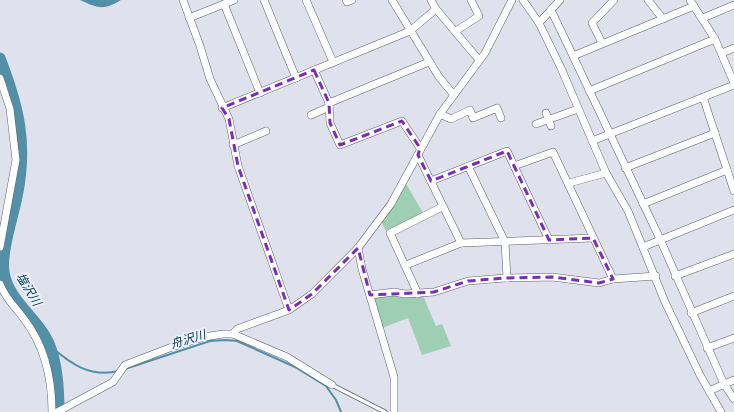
<svg xmlns="http://www.w3.org/2000/svg" width="734" height="412" font-family="'Libre Baskerville','Noto Sans JP',serif">
<style>
.green{fill:#9ecfb4}
.water{fill:#5290a7}
.lines{fill:none;stroke-linecap:round;stroke-linejoin:round}
.stream{stroke:#5290a7;stroke-width:2}
.river{stroke:#5290a7;stroke-width:11}
.lane-casing{stroke:#5d5f69;stroke-width:5}
.street-casing{stroke:#5d5f69;stroke-width:8}
.lane{stroke:#fff;stroke-width:3.5}
.street{stroke:#fff;stroke-width:7}
.marked{fill:none;stroke:#7b2cbf;stroke-width:3;stroke-dasharray:8 5;stroke-linejoin:round}
.labels{text-anchor:middle;dominant-baseline:central;stroke-width:4;stroke-linejoin:round;paint-order:stroke}
.water-label{font-size:12px;font-style:italic;fill:#003a4b;stroke:#eceefa}
</style>
<rect width="100%" height="100%" fill="#dfe1ed"/>
<g class="green">
<polygon points="405,182 423,213 386,231 381,221"/>
<polygon points="392,295 423,296 436,326 442,324 451,346 422,355 408,318 382,328 374,300 377,297"/>
</g>
<path class="water" d="M 80,0 L 121,0 C 103,11 98,8 80,0 Z"/>
<g class="lines">
<g class="stream">
<path d="M 50,346 C 71,364 90,378 119,371"/>
<polyline points="125,369 210,341 226,340 237,341 295,367 326,386 336,400 341,412"/>
</g>
<path class="river" d="M 0,58 C 19,107 28,144 17,197 C 13,217 1,253 4,272 C 8,301 40,319 50,346 C 58,366 59,391 59,412"/>
<defs>
<polyline id="lane" points="332,385 385,412"/>
<g id="street">
<polyline points="183,0 200,46 210,79 229,119 238,166 289,310"/>
<polyline points="264,0 296,78"/>
<polyline points="306,0 333,62"/>
<polyline points="346,0 347,2 352,0"/>
<polyline points="392,0 439,77 454,95"/>
<polyline points="431,0 436,9 479,60"/>
<polyline points="523,0 539,23 561,68 606,173 628,211 665,302 700,375 721,412"/>
<polyline points="648,0 663,19"/>
<polyline points="690,0 715,39 734,83"/>
<polyline points="224,4 260,93"/>
<polyline points="694,6 573,56 660,239 724,384 734,399"/>
<polyline points="551,10 573,56"/>
<polyline points="189,18 234,0"/>
<polyline points="703,18 734,5"/>
<polyline points="539,23 560,0"/>
<polyline points="456,31 479,16 471,0"/>
<polyline points="602,43 592,23 614,0"/>
<polyline points="722,53 734,48"/>
<polyline points="314,70 329,103 429,62"/>
<polyline points="0,78 10,109 16,160 0,247"/>
<polyline points="589,91 715,39"/>
<polyline points="703,97 734,191"/>
<polyline points="329,103 330,123 340,145 402,121 420,148"/>
<polyline points="222,108 410,31 436,9"/>
<polyline points="546,113 551,126"/>
<polyline points="440,114 451,119 470,110 473,118 497,108 501,118"/>
<polyline points="311,115 329,107"/>
<polyline points="536,124 578,109"/>
<polyline points="592,141 734,85"/>
<polyline points="233,145 266,131"/>
<polyline points="418,155 461,243"/>
<polyline points="468,166 505,242 507,278"/>
<polyline points="514,166 553,152 613,279"/>
<polyline points="625,168 715,133"/>
<polyline points="431,181 507,151 549,240"/>
<polyline points="569,183 606,173"/>
<polyline points="643,204 727,170"/>
<polyline points="643,247 734,210"/>
<polyline points="358,248 362,269 394,377 394,412"/>
<polyline points="406,265 461,243 593,238"/>
<polyline points="675,276 734,254"/>
<path d="M 0,284 C 6,300 15,306 24,319 C 45,346 52,378 52,412"/>
<polyline points="418,294 390,233 442,207"/>
<polyline points="370,295 394,292 405,294 434,292 468,281 505,278 552,277 599,283 613,279 656,276"/>
<polyline points="691,313 734,296"/>
<polyline points="233,334 237,329 289,310 312,294 358,248 391,204 440,114 485,53 512,0"/>
<polyline points="707,348 734,338"/>
<polyline points="709,391 734,380"/>
<polyline points="57,412 113,382 125,365 172,347 204,337 223,334 233,334 287,357 332,385"/>
</g>
</defs>
<use href="#lane" class="lane-casing"/>
<use href="#street" class="street-casing"/>
<use href="#lane" class="lane"/>
<use href="#street" class="street"/>
</g>
<path class="marked" d="M 314,70 L 329,103 L 330,123 L 340,145 L 402,121 L 420,148 L 418,155 L 431,181 L 507,151 L 549,240 L 593,238 L 613,279 L 599,283 L 552,277 L 505,278 L 468,281 L 434,292 L 370,295 L 358,248 L 312,294 L 289,310 L 238,166 L 229,119 L 222,108 Z"/>
<g class="labels">
<g class="water-label">
<text transform="translate(29 289) rotate(59)">塩沢川</text>
<text transform="translate(188 339) rotate(-17)">舟沢川</text>
</g>
</g>
</svg>
